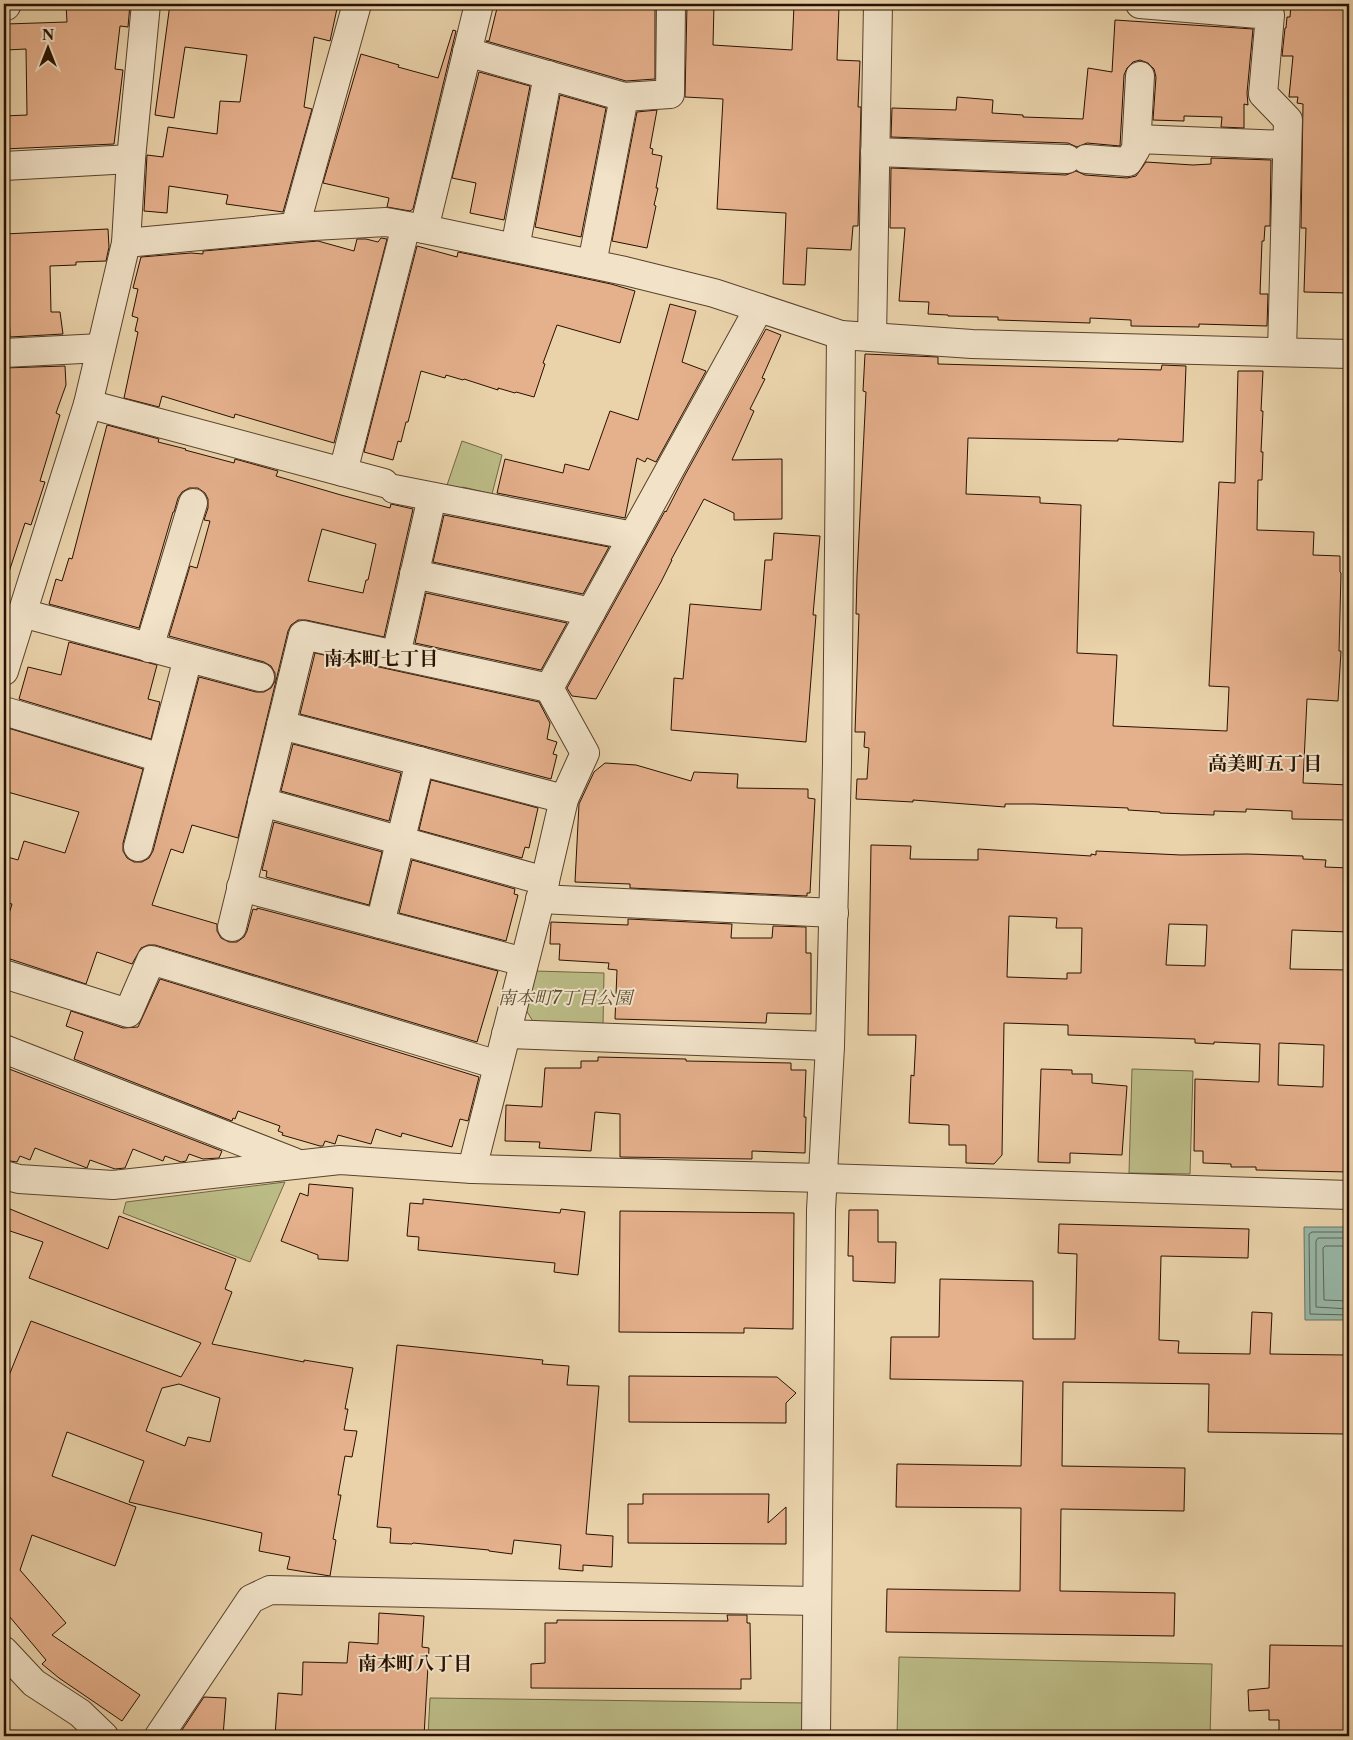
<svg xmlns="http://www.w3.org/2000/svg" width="1353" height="1740" font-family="'Libre Caslon Text','Noto Serif JP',serif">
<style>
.green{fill:#bbbb86;stroke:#726644}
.water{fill:#98b8a8;stroke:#6b7565}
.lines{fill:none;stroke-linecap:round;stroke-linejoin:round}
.shore{stroke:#606454;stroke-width:1}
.building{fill:#e5b08c;stroke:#281101;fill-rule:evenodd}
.minor-casing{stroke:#58422c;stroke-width:30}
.minor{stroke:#f1e2c8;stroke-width:28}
.labels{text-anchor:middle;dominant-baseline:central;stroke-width:4;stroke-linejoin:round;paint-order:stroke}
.park-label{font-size:18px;font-style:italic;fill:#5b4c30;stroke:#f1e2c8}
.neighbourhood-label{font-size:19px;font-weight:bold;fill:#281101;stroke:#f1e2c8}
</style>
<rect width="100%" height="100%" fill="#ead3ab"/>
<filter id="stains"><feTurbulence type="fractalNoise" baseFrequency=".004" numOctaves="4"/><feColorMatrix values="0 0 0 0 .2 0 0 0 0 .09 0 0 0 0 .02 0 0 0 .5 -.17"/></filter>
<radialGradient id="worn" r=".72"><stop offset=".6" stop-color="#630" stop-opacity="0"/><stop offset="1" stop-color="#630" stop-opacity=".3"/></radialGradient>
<g class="green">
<polygon points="462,441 502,455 492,494 463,487 451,493 445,491"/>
<polygon points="535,971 604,973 603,1025 534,1023 526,1010"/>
<polygon points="1132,1069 1193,1071 1190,1174 1129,1173"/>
<polygon points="285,1182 250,1262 123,1213 126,1202"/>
<polygon points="899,1657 1212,1664 1210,1736 897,1736"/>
<polygon points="430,1698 807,1703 806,1736 428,1736"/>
</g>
<polygon class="water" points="1304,1227 1349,1227 1349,1320 1305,1320"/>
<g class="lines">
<g class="shore">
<polyline points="1349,1232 1312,1232 1309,1234 1310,1314 1349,1315"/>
<polyline points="1349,1238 1318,1238 1316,1241 1316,1307 1349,1309"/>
<polyline points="1349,1246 1325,1246 1323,1248 1324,1300 1349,1301"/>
</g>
</g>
<g class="building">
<polygon points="66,4 130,4 128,27 120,26 115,69 123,70 114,144 4,149 4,116 27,115 26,49 6,50 6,24 67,22"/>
<polygon points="170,4 338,4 330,41 314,37 304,107 312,109 283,212 226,204 228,195 169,186 167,213 144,211 147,155 163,157 168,127 217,134 220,101 240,102 247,55 185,47 174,118 155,115"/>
<polygon points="498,4 568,4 586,7 587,4 655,4 655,79 626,81 486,41 489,41"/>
<polygon points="687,4 714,4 713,45 792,50 794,5 839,7 837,60 860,61 858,107 861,107 858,226 853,226 851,250 807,248 805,285 783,284 786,213 717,209 723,99 685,97"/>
<polygon points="1291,4 1349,4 1349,293 1304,292 1306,228 1301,228 1303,104 1297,103 1298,97 1289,97 1293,56 1282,56 1285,28 1286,28 1287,17 1290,17"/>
<polygon points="1115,20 1253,29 1247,93 1248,105 1244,104 1244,128 1221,127 1222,117 1184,116 1184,121 1153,120 1156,77 1154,69 1148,63 1140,60 1133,62 1127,68 1124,75 1120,146 1087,143 1077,147 1068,143 891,137 892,108 956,110 957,97 993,100 992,113 1023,115 1023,117 1083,119 1088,68 1112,72"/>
<polygon points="453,30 456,31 413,209 410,211 387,207 389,198 323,183 361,54 399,65 398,67 438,78"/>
<polygon points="479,72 530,86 504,220 470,213 476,183 452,178"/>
<polygon points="560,95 606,108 581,237 535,227"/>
<polygon points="657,110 650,148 653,149 652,154 662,156 656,188 658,188 654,205 656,206 647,248 612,241 637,112"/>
<polygon points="1211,158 1271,160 1270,226 1265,226 1264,241 1262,241 1260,294 1268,294 1267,326 1199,324 1199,327 1131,326 1131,320 1090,318 1090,323 998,320 998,317 948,316 948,315 928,314 929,302 899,301 905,228 890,228 891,168 1066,175 1076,171 1085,175 1127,178 1136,176 1146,162 1193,165 1211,164"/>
<polygon points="108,229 109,247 106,261 76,262 76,265 50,266 51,312 60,312 63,334 10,337 7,268 4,269 4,234"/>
<polygon points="381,238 387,239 334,443 235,414 234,418 162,396 159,407 124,398 138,332 135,331 138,318 132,316 138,289 133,288 141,257 191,253 203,254 203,251 318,241 354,251 357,239 366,239 378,242"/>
<polygon points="417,246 457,257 458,252 468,254 611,284 635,291 620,343 557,325 543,363 545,364 534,397 516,392 515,393 498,388 498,390 464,379 463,380 446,375 445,378 421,371 408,422 406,422 401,442 398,441 393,460 364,452"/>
<polygon points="670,304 696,311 682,362 706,371 656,462 647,458 645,462 637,458 625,518 497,493 505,459 563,473 565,464 589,470 610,411 638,420"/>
<polygon points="766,329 781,335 762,378 765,379 750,409 754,411 732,460 782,459 782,519 734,520 734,513 704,499 671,560 672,560 661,582 596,699 572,696 567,688 665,511 666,512 685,475"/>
<polygon points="865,354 938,357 938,364 1161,370 1162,365 1186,366 1183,442 1118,439 1118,441 968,438 966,494 1040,497 1040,503 1081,505 1077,653 1117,655 1113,726 1227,731 1229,687 1209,686 1219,482 1235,483 1238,371 1263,371 1261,411 1263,411 1261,452 1263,452 1262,480 1258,480 1257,530 1314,532 1313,555 1340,556 1340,572 1341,573 1339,651 1341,651 1338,701 1307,699 1303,783 1349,785 1349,820 1292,819 1292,811 1246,809 1246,812 1214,811 1214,815 1160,813 1160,812 1128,810 1128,808 1034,804 1005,804 1005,807 913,800 913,802 856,799 857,779 867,779 869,748 864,747 865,732 855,732 859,614 856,614 857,576 866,392 863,391"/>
<polygon points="65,366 66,385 56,413 60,415 40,481 45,482 31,525 25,523 8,575 4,575 4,368"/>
<path d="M 107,425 L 159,439 L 158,442 L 186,449 L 185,450 L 234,463 L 235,459 L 278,471 L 276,476 L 341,495 L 390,508 L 391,504 L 413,509 L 384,637 L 306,620 L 298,620 L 291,625 L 288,631 L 238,838 L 192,825 L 183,853 L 171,849 L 152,905 L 217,924 L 217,931 L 221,938 L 229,942 L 237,942 L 244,937 L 247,931 L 253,909 L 257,910 L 257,908 L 498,971 L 477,1042 L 155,945 L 148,945 L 141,948 L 132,964 L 97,952 L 86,984 L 4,957 L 4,930 L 12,904 L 4,902 L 4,856 L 18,860 L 24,841 L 65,853 L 79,812 L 4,791 L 4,742 L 8,728 L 143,769 L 123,843 L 123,851 L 127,858 L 134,862 L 142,862 L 149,858 L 153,851 L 199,677 L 256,692 L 264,692 L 271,688 L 275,681 L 275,673 L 271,666 L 264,662 L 169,636 L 190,566 L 197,568 L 210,521 L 204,520 L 208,508 L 208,499 L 205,493 L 198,488 L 189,488 L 182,492 L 178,498 L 174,512 L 173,512 L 139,628 L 49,604 L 56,579 L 62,581 L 69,558 L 72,559 ZM 322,529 L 376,544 L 368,580 L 366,580 L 363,593 L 308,581 Z"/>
<polygon points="444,515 609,547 583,594 433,562"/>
<polygon points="774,533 820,536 813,615 816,615 806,742 671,730 674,678 683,679 690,604 761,610 765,560 772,560"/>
<polygon points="426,593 567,623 541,670 415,643"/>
<polygon points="69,642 157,665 148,699 160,702 151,739 19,699 28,667 61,675"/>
<polygon points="315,653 539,702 550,723 547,739 557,742 553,754 557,755 551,779 300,714"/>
<polygon points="293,744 401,773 389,821 281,791"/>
<polygon points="605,763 636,765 691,781 694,772 738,774 737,788 808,789 808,798 815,799 810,893 807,893 807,896 630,888 630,884 575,882 579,804 594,772"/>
<polygon points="431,780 538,808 529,848 525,847 522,858 419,830"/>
<polygon points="274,822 382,852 369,905 266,877 267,871 262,870"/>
<path d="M 871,845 L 911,846 L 910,859 L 978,860 L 978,849 L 1091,856 L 1091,854 L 1096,855 L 1096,851 L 1181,855 L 1247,854 L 1303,856 L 1303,859 L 1326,860 L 1325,867 L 1349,868 L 1349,932 L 1292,930 L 1290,969 L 1349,970 L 1349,1172 L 1256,1170 L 1256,1167 L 1231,1167 L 1231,1164 L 1203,1163 L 1203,1151 L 1194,1151 L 1195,1079 L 1259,1082 L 1260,1044 L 1214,1042 L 1214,1044 L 1195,1043 L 1195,1039 L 1068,1035 L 1068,1025 L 1004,1023 L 1002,1155 L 994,1164 L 966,1163 L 966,1145 L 949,1145 L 949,1125 L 909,1123 L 911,1075 L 914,1076 L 916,1035 L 868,1035 ZM 1009,916 L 1057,918 L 1056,928 L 1082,928 L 1081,973 L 1067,973 L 1067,979 L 1007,977 ZM 1169,924 L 1207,925 L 1205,966 L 1166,965 ZM 1279,1043 L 1324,1045 L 1323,1087 L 1278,1085 Z"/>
<polygon points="412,860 515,889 514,894 518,895 506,941 399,913"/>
<polygon points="628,919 732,924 731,938 772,938 773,926 806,927 806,953 811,953 811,1014 767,1013 766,1023 615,1019 617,970 608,969 609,963 559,960 560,944 550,944 551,922 628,925"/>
<polygon points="160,979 479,1077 468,1121 460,1119 452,1147 402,1133 401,1137 376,1129 371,1144 338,1135 335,1144 325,1141 323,1146 320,1146 282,1135 283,1133 278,1131 280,1126 238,1111 235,1119 233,1118 232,1121 74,1059 83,1032 66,1026 71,1011 123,1028 138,1027"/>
<polygon points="598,1057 686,1059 686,1061 791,1063 791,1070 806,1070 804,1117 806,1117 805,1153 752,1151 752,1159 620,1157 620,1114 595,1112 591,1151 539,1148 540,1142 505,1141 506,1105 542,1107 545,1068 581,1068 581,1061 598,1061"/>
<polygon points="4,1067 222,1151 219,1158 203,1159 189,1154 186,1161 181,1162 165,1156 163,1161 133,1149 125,1168 115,1169 90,1160 87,1168 35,1148 30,1160 20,1156 17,1162 4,1160"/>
<polygon points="1041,1069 1072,1070 1072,1074 1092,1074 1092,1083 1127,1086 1122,1155 1070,1153 1070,1163 1038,1162"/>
<polygon points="309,1184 353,1188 348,1261 318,1259 318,1255 281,1241 300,1193 308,1196"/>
<polygon points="423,1199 560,1213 561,1209 585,1212 578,1275 554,1272 555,1263 418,1250 419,1237 407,1236 410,1203 423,1204"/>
<path d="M 10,1209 L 108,1249 L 119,1216 L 236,1259 L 225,1289 L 232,1292 L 212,1344 L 304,1362 L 304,1360 L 353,1368 L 345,1409 L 348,1409 L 344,1430 L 357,1431 L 352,1457 L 345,1456 L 338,1495 L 341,1495 L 333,1539 L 336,1540 L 330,1576 L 287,1569 L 290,1557 L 259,1551 L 262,1533 L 129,1502 L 144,1461 L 67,1432 L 52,1476 L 136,1507 L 115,1566 L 32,1535 L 20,1570 L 66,1623 L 52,1635 L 140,1695 L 122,1721 L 59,1678 L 42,1664 L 46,1660 L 4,1610 L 4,1377 L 8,1378 L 31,1321 L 181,1377 L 201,1343 L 29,1278 L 43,1242 L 4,1229 L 4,1225 ZM 179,1384 L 220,1398 L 210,1442 L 188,1437 L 185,1446 L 146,1431 L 162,1388 Z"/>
<polygon points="849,1210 878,1210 878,1242 896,1242 895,1283 853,1281 853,1256 848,1256"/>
<polygon points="620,1211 794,1213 793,1329 744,1328 744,1333 619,1332"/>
<polygon points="1059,1224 1249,1229 1248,1258 1161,1256 1159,1340 1179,1341 1178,1353 1250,1354 1252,1312 1272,1313 1270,1354 1345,1355 1344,1434 1208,1432 1209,1384 1063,1382 1062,1466 1185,1468 1184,1511 1061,1509 1060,1591 1175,1593 1174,1636 886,1632 887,1589 1020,1591 1021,1508 896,1507 897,1464 1021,1466 1023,1381 890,1379 891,1337 939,1337 940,1279 1033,1281 1033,1339 1075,1339 1077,1254 1058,1253"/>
<polygon points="397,1345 543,1360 542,1364 569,1366 567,1385 599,1386 586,1534 613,1536 612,1567 583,1565 583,1571 559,1569 561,1545 514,1540 512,1554 489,1551 489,1550 413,1543 412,1544 390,1543 391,1528 377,1527"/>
<polygon points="629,1376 777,1377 796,1393 786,1403 786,1423 629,1422"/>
<polygon points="643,1494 769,1494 768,1523 786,1507 786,1544 628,1543 628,1504 643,1504"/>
<polygon points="379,1613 424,1616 422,1647 429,1648 424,1736 275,1736 278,1693 302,1695 303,1662 347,1663 349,1642 378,1644"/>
<polygon points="727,1615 747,1615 747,1623 750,1623 751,1679 741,1679 741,1689 531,1688 531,1664 545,1663 545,1623 557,1623 557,1620 728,1621"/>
<polygon points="1270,1645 1349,1646 1349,1736 1279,1736 1279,1720 1269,1720 1269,1710 1249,1711 1248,1690 1269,1688"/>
<polygon points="204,1697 226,1698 223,1736 178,1736"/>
</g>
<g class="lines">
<defs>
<g id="minor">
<polyline points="6,4 6,6"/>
<polyline points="1140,4 1270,15 1263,94 1288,120 1282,352"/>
<polyline points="467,52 624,97 670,94 671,4"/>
<polyline points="1137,139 1287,145"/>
<polyline points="875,152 1067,159"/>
<polyline points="1086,159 1128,162 1136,149 1140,76"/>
<polyline points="4,166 131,159"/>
<polyline points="295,227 357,4"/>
<polyline points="424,229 479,4"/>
<polyline points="126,243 295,227 386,222 424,229 625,271 714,293 841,335 972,344 1349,354"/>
<polyline points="515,248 548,75"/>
<polyline points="592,264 624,97"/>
<polyline points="872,337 878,4"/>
<polyline points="4,353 101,348"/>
<polyline points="88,404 384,483"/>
<polyline points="343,472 406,226"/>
<polyline points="394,489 633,536"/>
<polyline points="414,574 591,612"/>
<polyline points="22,613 260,677"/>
<polyline points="149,648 193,503"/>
<polyline points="396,655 432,497"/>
<polyline points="4,671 88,404 126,243 131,159 146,4"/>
<polyline points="4,711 161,758"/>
<polyline points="281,725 564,799"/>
<polyline points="262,802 545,881"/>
<polyline points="138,847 188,658"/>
<polyline points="241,887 524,962"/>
<polyline points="540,899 834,913"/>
<polyline points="380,924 420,761"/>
<polyline points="232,927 303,635 549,688"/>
<polyline points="4,974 128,1013 151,960 498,1065"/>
<polyline points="506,1034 830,1046"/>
<polyline points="4,1049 294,1162"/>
<polyline points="472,1169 545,881 564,799 585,753 549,688 759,308"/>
<polyline points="4,1175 19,1179 113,1185 340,1160 472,1169 824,1178 1349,1195"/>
<polyline points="4,1651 34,1683 80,1713 104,1736"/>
<polyline points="159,1736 251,1599 270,1590 817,1601"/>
<polyline points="816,1736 821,1210 830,1046 837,764 841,335"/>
</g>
</defs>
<use href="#minor" class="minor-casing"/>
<use href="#minor" class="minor"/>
</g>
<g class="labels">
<g class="park-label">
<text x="565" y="998">南本町7丁目公園</text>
</g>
<g class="neighbourhood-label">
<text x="381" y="658">南本町七丁目</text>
<text x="1265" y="763">高美町五丁目</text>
<text x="415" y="1663">南本町八丁目</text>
</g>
</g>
<rect width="1353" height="1740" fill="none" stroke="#ead3ab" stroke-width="20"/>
<rect x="5" y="5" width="1343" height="1730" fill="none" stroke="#281101" stroke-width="2.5"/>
<rect x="10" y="10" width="1333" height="1720" fill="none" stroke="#281101"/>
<g transform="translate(48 48)" stroke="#f1e2c8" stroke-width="4" paint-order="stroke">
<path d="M0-4L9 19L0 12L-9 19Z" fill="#281101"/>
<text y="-8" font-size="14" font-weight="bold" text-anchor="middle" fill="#281101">N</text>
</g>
<rect width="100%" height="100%" filter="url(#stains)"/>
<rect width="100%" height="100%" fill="url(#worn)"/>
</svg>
